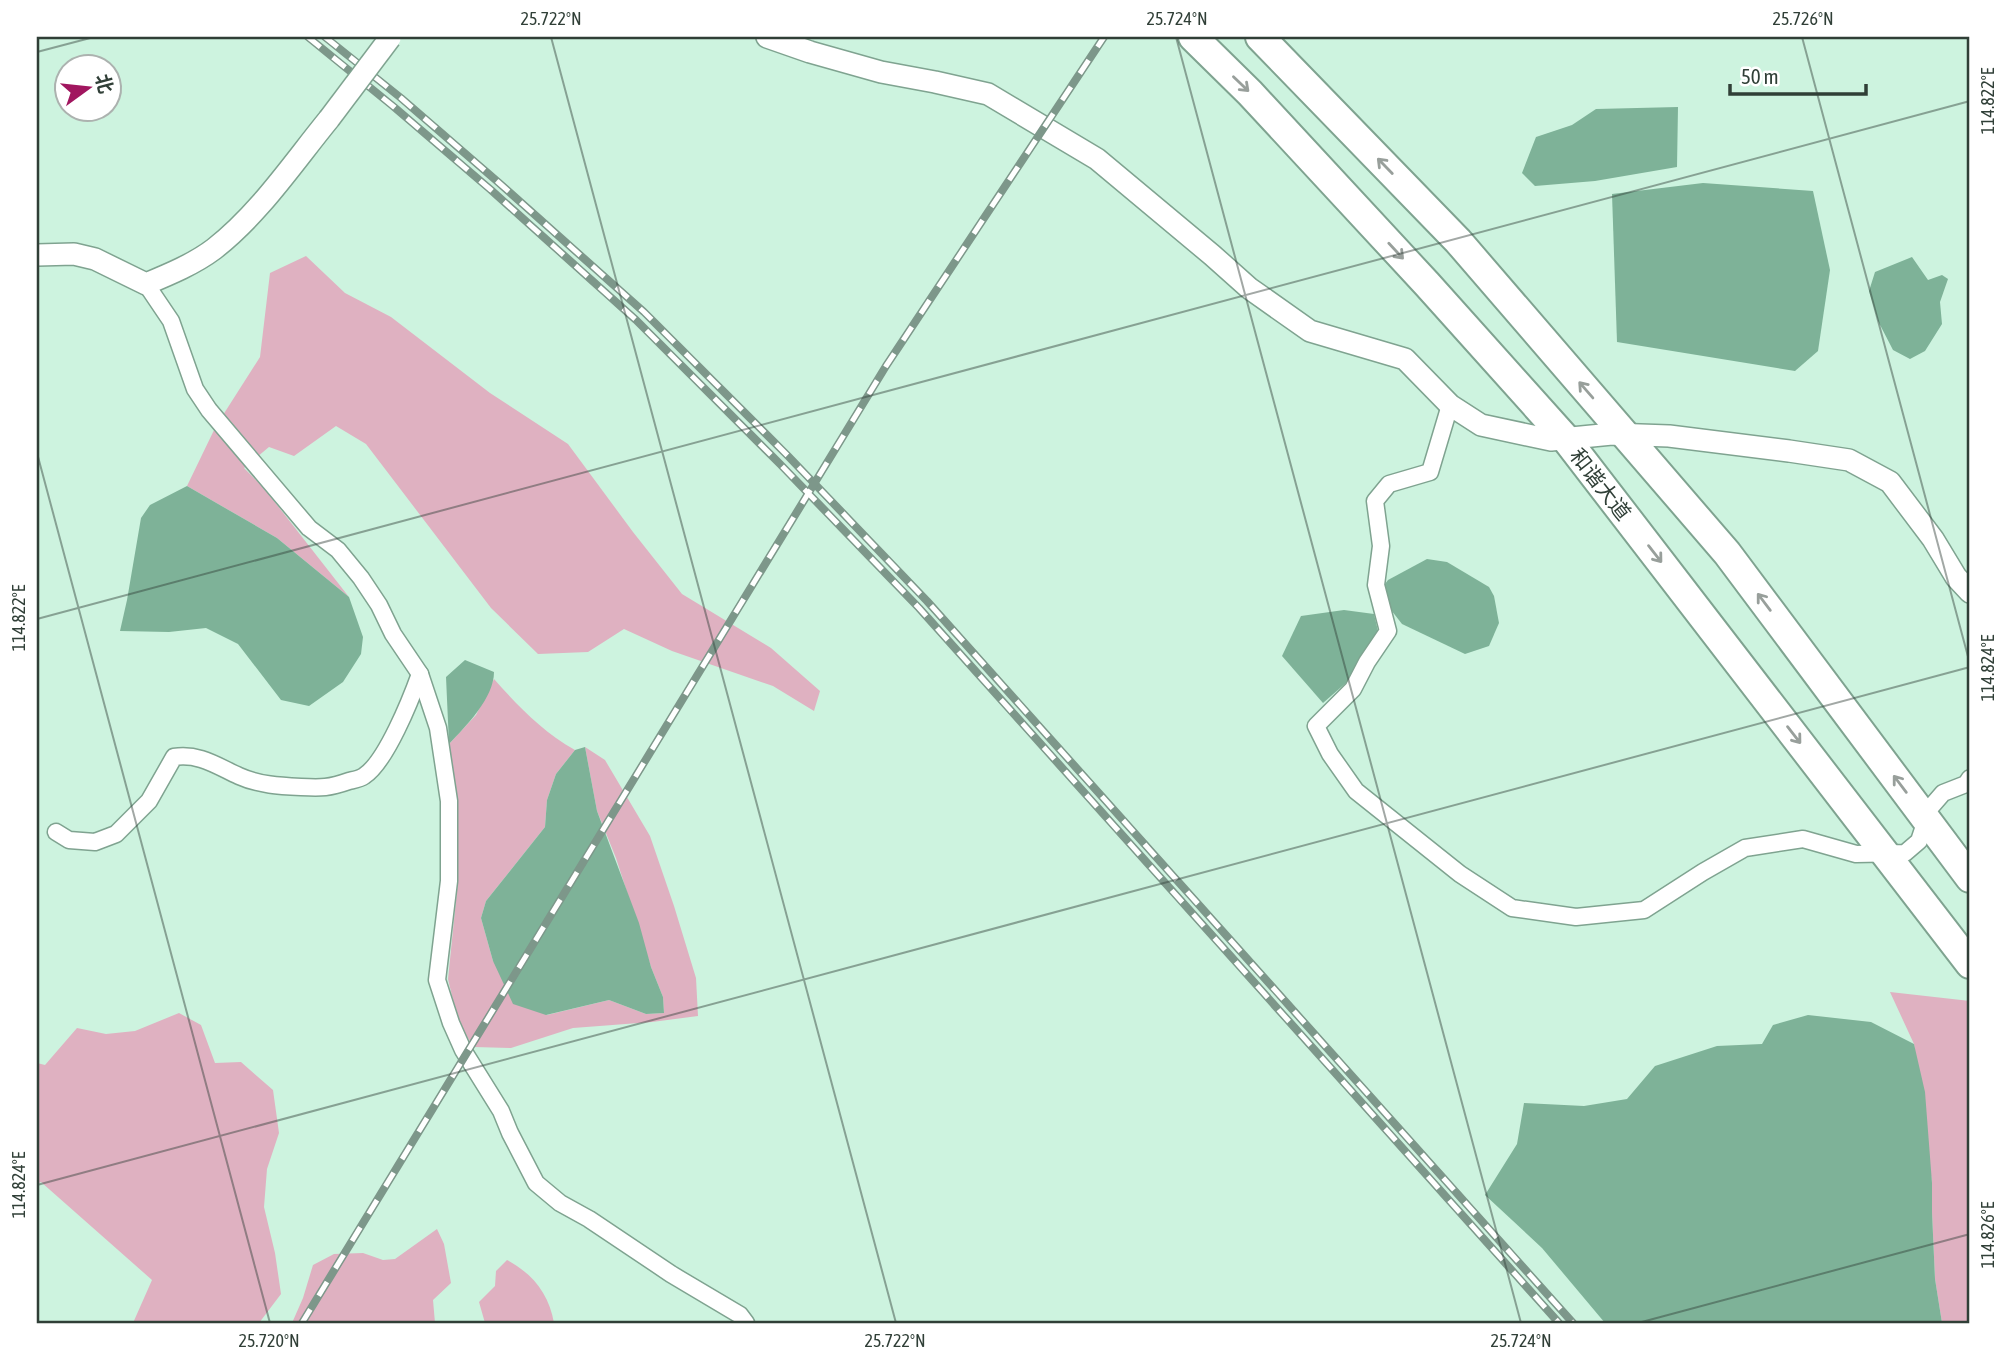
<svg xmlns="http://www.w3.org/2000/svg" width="2007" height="1360" font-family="'Asap Condensed','Noto Sans SC',sans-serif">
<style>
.green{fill:#dfb1c1}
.water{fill:#7eb298}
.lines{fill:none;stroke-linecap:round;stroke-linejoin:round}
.street-casing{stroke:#7fa390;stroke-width:19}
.secondary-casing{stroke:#7fa390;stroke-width:24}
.highway-casing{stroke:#7fa390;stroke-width:32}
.street{stroke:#fff;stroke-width:16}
.secondary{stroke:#fff;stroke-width:21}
.highway{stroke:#fff;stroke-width:28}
.rail-casing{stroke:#7d978a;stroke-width:8}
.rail{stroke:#fff;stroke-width:5;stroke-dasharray:16;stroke-linecap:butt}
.secondary-bridge-casing{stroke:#7fa390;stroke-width:24;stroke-linecap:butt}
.secondary-bridge{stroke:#fff;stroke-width:21}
.oneway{stroke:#989f9b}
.ticks{fill:none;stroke:#303f37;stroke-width:2;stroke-opacity:0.45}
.labels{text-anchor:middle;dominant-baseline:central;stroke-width:5;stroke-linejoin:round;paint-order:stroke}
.street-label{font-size:21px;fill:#303f37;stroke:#fff}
.neatline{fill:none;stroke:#303f37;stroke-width:2.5}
.ticks-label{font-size:18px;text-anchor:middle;fill:#303f37}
</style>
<rect width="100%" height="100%" fill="#cdf3df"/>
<g class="green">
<polygon points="306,256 345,293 391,317 490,393 568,444 633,532 682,594 771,648 820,691 814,711 773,686 672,651 624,629 588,652 538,654 491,608 366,444 336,426 294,456 269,447 244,468 263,487 349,597 277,538 187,486 216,426 260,357 270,273"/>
<path d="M 494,679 C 519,707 542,731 575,750 L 556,774 L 547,800 L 545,827 L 486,901 L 481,918 L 493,961 L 547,1015 L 609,1000 L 646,1014 L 664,1013 L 663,997 L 651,967 L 616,858 L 597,811 L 585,747 L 605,760 L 650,836 L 674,906 L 696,978 L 698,1016 L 652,1022 L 573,1028 L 511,1048 L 474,1047 L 459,1025 L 448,979 L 458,881 L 449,744 L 476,715 Z"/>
<polygon points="1890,992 1970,1001 1970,1323 1942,1323 1935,1279 1932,1212 1932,1183 1914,1044"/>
<polygon points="179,1013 201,1025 215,1063 241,1062 273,1090 279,1133 267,1169 264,1207 275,1253 281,1294 259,1323 133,1323 152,1280 41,1182 37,1184 37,1063 45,1065 77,1028 106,1034 135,1031"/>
<polygon points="437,1229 444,1244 451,1283 433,1300 435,1323 292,1323 303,1298 313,1265 334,1254 363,1253 383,1260 395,1259"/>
<path d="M 507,1260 C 533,1274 549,1294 554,1323 L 485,1323 L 479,1302 L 495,1286 L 496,1271 Z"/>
</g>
<g class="water">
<polygon points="1678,107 1677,167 1595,181 1535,186 1522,173 1536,137 1572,125 1596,109"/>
<polygon points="1703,183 1813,191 1830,270 1818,351 1795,371 1617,342 1612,194"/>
<polygon points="1912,257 1928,280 1942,275 1948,279 1940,302 1942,324 1925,351 1910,359 1893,350 1878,321 1869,291 1875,272"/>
<polygon points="187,486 277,538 349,597 363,637 361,654 343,682 309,706 281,700 238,644 206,628 169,632 120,631 127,600 141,518 150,505"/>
<polygon points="1427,559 1447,562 1489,587 1494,596 1499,623 1489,646 1465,654 1402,624 1388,606 1382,588 1388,580"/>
<polygon points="1344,610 1374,614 1378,631 1347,682 1323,703 1282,656 1301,616"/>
<path d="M 465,660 L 494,672 C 494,698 466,726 449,744 L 446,677 Z"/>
<polygon points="585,747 597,811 639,923 651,967 663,997 664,1013 646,1014 609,1000 546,1015 513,1004 493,961 481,918 486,901 545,827 547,800 556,774 575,750"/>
<polygon points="1808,1015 1871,1022 1914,1044 1925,1092 1932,1183 1932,1212 1935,1279 1942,1323 1605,1323 1542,1248 1485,1195 1517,1144 1524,1103 1584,1106 1627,1099 1655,1066 1717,1046 1762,1044 1773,1025"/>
</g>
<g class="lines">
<defs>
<g id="street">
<polyline points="146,284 171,321 195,389 209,410 309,528 338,550 361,578 379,605 393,634 420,674 438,728 449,801 449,881 437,980 451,1023 463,1050 501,1111 510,1133 536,1183 560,1203 589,1219 671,1274 740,1315 746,1323"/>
<polyline points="1450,405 1430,472 1389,484 1375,501 1381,546 1376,585 1388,631 1367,662 1353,689 1316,726 1330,754 1356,791 1460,874 1512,908 1576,917 1644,910 1703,872 1745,848 1803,839 1856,854 1905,853 1919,841 1930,808 1943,793 1966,784 1970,778"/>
<path d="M 56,832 L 69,840 L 95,842 L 116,834 L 149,801 L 174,757 C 199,753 217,766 239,776 C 259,785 280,786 301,787 C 322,788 329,788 349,781 C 353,780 360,779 364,776 C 386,762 411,699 420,674"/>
</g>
<g id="secondary">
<polyline points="767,37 810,52 881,72 935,82 988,94 1097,159 1212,255 1249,288 1310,331 1405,359 1450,405 1481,425 1551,440 1612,434 1669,436 1789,451 1849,460 1890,482 1933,539 1956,577 1970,592"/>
<path d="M 37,255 L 74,254 L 95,259 L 146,284 C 170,274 194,264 214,249 C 260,213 293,163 329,119"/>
</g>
<g id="highway">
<polyline points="1193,37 1250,93 1427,284 1566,439 1970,964"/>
<polyline points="1260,37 1458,241 1727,553 1970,878"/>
</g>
</defs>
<use href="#street" class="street-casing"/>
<use href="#secondary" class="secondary-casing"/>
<use href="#highway" class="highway-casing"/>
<use href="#street" class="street"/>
<use href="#secondary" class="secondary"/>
<use href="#highway" class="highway"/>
<defs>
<g id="rail">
<polyline points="308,37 394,107 491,190 636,320 780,464 919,608 1559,1323"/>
<polyline points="325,37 401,98 498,182 644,312 788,456 927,601 1573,1323"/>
<polyline points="302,1323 886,366 1104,37"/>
</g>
</defs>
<use href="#rail" class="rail-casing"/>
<use href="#rail" class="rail"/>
<defs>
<polyline id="secondary-bridge" points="329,119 390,38"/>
</defs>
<use href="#secondary-bridge" class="secondary-bridge-casing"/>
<use href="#secondary-bridge" class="secondary-bridge"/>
</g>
<defs><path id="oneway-shaft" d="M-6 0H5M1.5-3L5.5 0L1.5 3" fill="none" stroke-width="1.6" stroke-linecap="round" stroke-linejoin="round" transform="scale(1.75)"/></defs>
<g class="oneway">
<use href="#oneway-shaft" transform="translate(1241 84) rotate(44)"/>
<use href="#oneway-shaft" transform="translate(1385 166) rotate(-134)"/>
<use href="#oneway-shaft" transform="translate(1396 251) rotate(47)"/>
<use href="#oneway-shaft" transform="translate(1586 390) rotate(-131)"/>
<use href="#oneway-shaft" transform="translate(1655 554) rotate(52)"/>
<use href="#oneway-shaft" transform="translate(1764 602) rotate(-127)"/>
<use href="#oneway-shaft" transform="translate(1794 735) rotate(52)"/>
<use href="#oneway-shaft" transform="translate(1900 784) rotate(-127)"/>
</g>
<path class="ticks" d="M 551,37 L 896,1323M 1176,37 L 1521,1323M 1802,37 L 1970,664M 37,52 L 94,37M 37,453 L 270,1323M 37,619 L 1970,101M 37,1185 L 1970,667M 1638,1323 L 1970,1234"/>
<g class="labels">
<g class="street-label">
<text transform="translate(1601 484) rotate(52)">和谐大道</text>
</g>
</g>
<rect width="2007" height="1360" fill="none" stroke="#ffffff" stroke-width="77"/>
<g transform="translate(88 88) rotate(75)"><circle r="33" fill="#ffffff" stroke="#acb2af" stroke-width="2"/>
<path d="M0-5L12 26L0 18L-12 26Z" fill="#a1165f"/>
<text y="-10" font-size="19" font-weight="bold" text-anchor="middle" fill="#303f37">北</text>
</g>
<path d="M1730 84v10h136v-10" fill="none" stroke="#303f37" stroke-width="3.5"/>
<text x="1741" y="84" font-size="21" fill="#303f37" stroke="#ffffff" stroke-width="5" paint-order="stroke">50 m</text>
<rect x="38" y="38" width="1930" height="1284" class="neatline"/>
<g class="ticks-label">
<text x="551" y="25">25.722°N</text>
<text x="1177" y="25">25.724°N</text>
<text x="1803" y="25">25.726°N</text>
<text transform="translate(1988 101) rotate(-90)" y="6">114.822°E</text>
<text transform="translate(19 618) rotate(-90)" y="6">114.822°E</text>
<text transform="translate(1988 668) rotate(-90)" y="6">114.824°E</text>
<text transform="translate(19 1185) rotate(-90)" y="6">114.824°E</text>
<text transform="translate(1988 1235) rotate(-90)" y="6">114.826°E</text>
<text x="269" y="1347">25.720°N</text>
<text x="895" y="1347">25.722°N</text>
<text x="1521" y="1347">25.724°N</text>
</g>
</svg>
